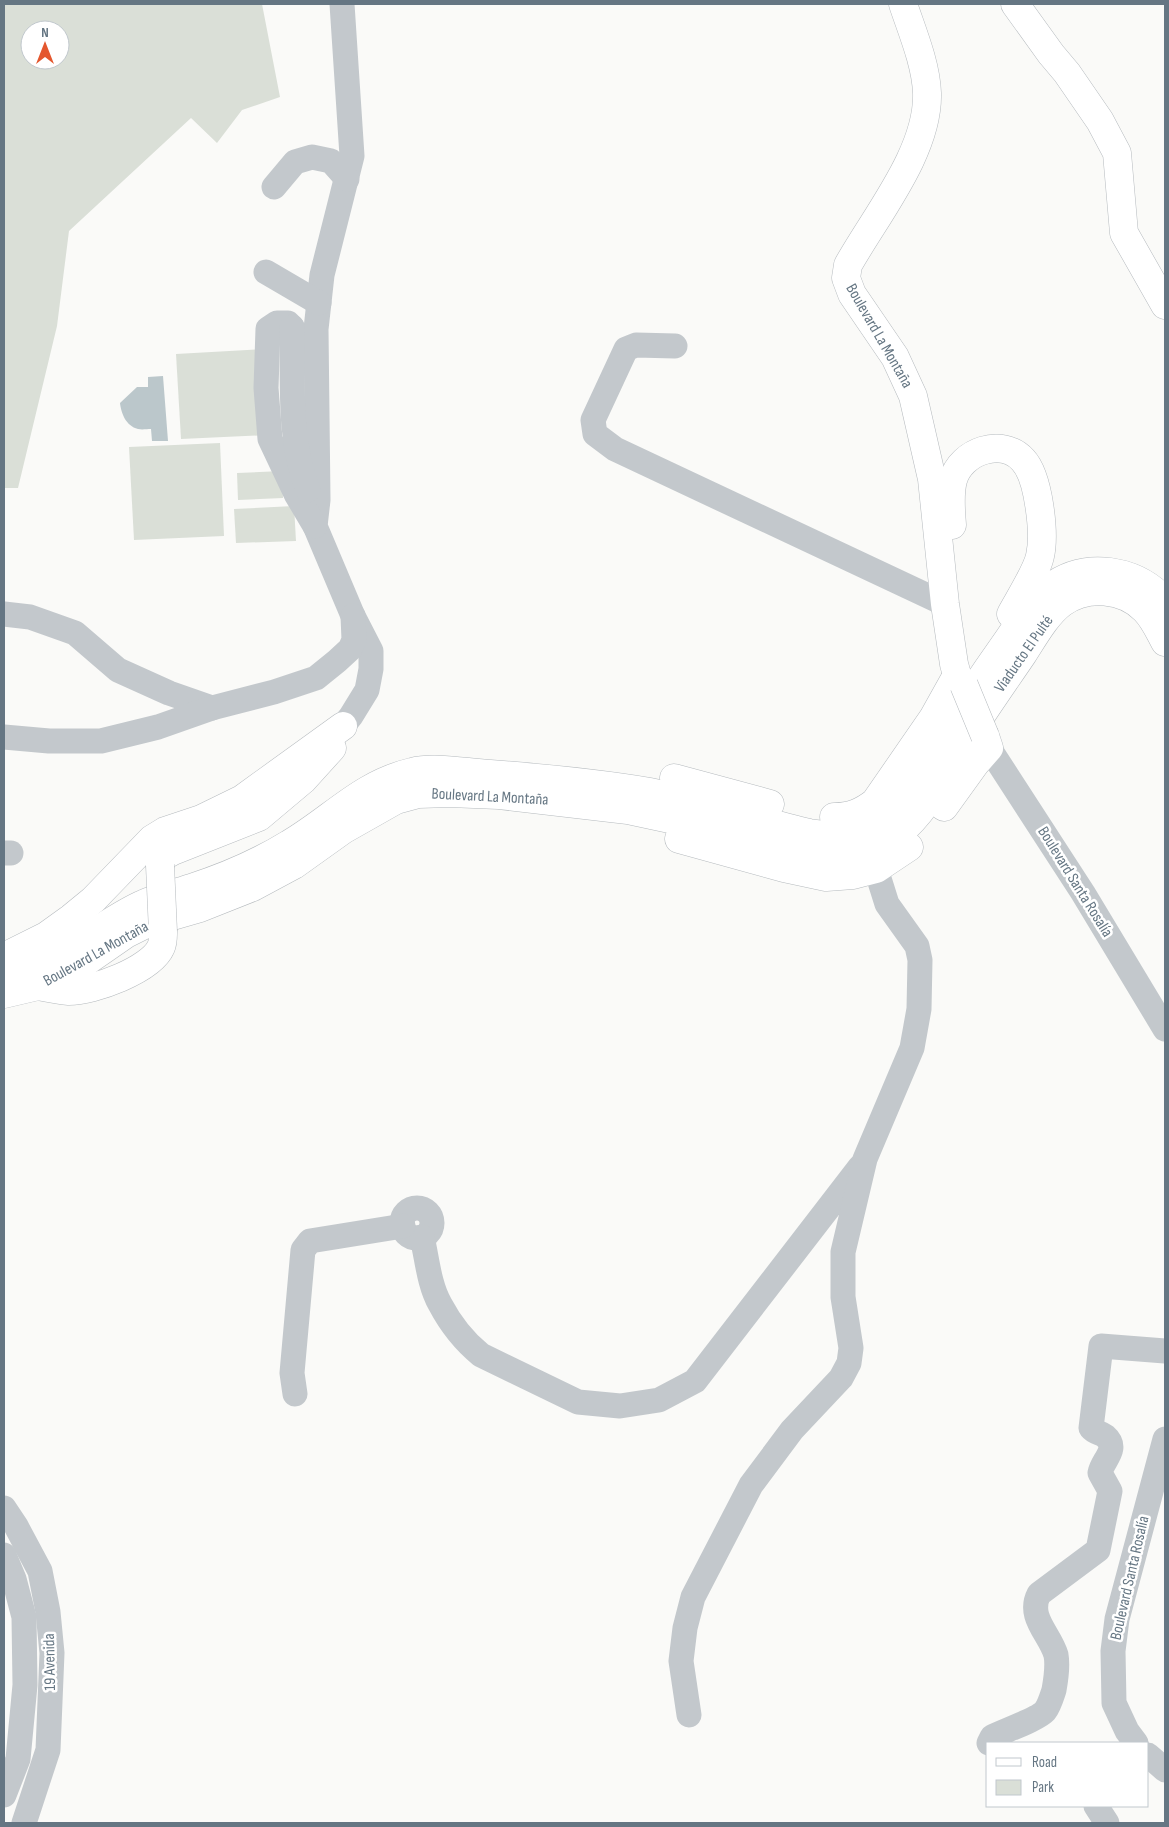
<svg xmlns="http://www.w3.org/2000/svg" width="1169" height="1827" font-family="'Sofia Sans Condensed',sans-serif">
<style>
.green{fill:#dadfd7;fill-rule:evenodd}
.water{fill:#bbc7cb}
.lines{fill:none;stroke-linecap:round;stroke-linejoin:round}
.major-casing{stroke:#b5babe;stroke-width:29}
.minor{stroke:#c3c8cc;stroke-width:25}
.major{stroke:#fff;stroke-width:28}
.major-bridge-casing{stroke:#b5babe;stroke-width:29;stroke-linecap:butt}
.major-bridge{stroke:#fff;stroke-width:28}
.labels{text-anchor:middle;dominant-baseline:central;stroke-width:5;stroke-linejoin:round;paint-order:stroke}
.street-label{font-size:16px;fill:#657683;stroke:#fff}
</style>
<rect width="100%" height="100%" fill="#fafaf8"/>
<g class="green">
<path d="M 4,4 L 262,4 L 280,97 L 242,110 L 217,143 L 191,118 L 69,231 L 57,326 L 18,488 L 4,488 ZM 30,30 L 60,30 L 60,60 L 30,60 Z"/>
<polygon points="264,349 269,435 181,439 176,354"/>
<polygon points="220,443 224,536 134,540 129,447"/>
<polygon points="282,471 283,498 238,500 237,473"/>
<polygon points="294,506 296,541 236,543 234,509"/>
</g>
<path class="water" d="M 163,376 L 168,441 L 152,441 L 151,429 C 147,429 142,430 138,429 C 126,426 121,413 120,403 L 137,387 L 148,387 L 148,377 Z"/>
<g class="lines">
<defs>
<g id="major">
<path d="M 903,4 C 912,31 926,64 927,93 C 929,151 876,215 848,265 L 846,278 L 852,294 L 895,357 L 913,396 L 932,479 L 945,604 L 954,664 L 957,675 L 964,685"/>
<polyline points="1015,4 1051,54 1067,73 1100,121 1117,153 1124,233 1165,305"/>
<path d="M 952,525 C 951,510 949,495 953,480 C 961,451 1002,437 1023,460 C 1039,477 1045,534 1040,556 C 1037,571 1019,599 1011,614"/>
<polyline points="674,778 770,804"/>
<polyline points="944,807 975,764 989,748 985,736"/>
<path d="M 834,817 C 851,817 862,812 875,802 L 933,718 L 957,675"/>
<polyline points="679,839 784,868 826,877 853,875 876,869 909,847"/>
<polyline points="160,865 162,857 173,851 259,817 303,780 332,748"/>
<polyline points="4,957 46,936 71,918 93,900 152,839 165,831 201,819 242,799 343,726"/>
<path d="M 4,977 C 26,970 47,962 67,950 C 92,935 115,917 141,905 C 157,897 174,894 191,888 C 225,877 258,863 289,844 C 332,819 361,784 412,772 C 435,766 467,773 490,774 C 543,778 597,783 650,792 C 704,802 756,821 809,833 C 834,837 861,837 882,821 C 900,807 913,783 925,764 C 952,721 980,679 1009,638 C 1021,621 1033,600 1049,588 C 1086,560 1136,569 1165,601"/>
<path d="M 38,986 C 48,988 59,990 69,991 C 93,991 151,970 161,947 C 163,943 163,937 163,932"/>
<path d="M 4,994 L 38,986 L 63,974 L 87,961 L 126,934 L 148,923 L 200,908 L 253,887 L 294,865 L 343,830 L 396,800 L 418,794 L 449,793 L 499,795 L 628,810 L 712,828 L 809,856 C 841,861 872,854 898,834 C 928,810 945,771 966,739 C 984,710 1004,682 1023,654 C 1034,637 1046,615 1062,603 C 1087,585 1124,588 1145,610 C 1154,619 1159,631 1165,642"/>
</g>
</defs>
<use href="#major" class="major-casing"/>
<g class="minor">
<polyline points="342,4 352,156 322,275 316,329 318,500 315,526 353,616 371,651 371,669 367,690 351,716 343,726"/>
<polyline points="274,187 295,162 312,157 331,161 347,179"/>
<polyline points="266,272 319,303"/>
<polyline points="292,327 288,323 277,323 268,329 266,388 270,439 296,494 315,526"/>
<path d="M 292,327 C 293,380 288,441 308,490"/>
<polyline points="675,346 636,345 626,349 593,420 595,434 615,449 945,604"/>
<polyline points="4,614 30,617 75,633 118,670 169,693 212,708"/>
<polyline points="4,737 49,741 101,741 158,727 212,708 274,692 316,678 337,661 350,649 354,640 353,616"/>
<polyline points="989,748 1083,893 1165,1029"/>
<polyline points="4,853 11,853"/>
<circle cx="417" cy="1223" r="15"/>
<path d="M 422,1237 C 427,1258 429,1285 440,1304 C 450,1323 465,1342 481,1355 L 578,1402 L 620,1406 L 659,1400 L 695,1381 L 860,1167"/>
<polyline points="295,1394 292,1373 303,1250 310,1241 403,1226"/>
<polyline points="4,1508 16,1526 40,1571 48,1612 52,1653 48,1750 24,1823"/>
<polyline points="4,1555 14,1579 24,1617 25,1685 18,1759 4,1795"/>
<polyline points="689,1715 681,1661 685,1628 693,1597 751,1485 792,1430 841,1378 849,1363 851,1348 843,1297 843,1252 865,1159 912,1048 919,1009 920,960 917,946 887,904 876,869"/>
<path d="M 989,1743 L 992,1737 C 1004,1731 1038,1719 1045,1711 C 1049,1706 1052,1696 1054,1690 C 1056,1679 1058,1666 1056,1655 C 1050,1634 1027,1617 1039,1594 L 1098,1550 L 1110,1491 L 1100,1473 C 1102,1460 1120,1449 1105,1436 C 1100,1432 1095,1433 1091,1428 L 1101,1346 L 1165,1351"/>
<polyline points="1136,1743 1127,1731 1114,1703 1113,1651 1117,1619 1165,1439"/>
<polyline points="1148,1755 1165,1770"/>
<polyline points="1096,1806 1107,1823"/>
</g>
<use href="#major" class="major"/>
<defs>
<g id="major-bridge">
<polyline points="964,685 985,736"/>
<polyline points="160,865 163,932"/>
</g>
</defs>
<use href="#major-bridge" class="major-bridge-casing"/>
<use href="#major-bridge" class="major-bridge"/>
</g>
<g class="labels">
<g class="street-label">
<text transform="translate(879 336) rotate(60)">Boulevard La Montaña</text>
<text transform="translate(1024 654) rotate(-55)">Viaducto El Pulté</text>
<text transform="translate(490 797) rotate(3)">Boulevard La Montaña</text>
<text transform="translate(1075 882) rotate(58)">Boulevard Santa Rosalía</text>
<text transform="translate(96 954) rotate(-29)">Boulevard La Montaña</text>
<text transform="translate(1130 1578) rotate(-77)">Boulevard Santa Rosalía</text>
<text transform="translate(50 1662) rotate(-91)">19 Avenida</text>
</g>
</g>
<rect width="1169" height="1827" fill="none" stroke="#657683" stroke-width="10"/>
<rect x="986" y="1742" width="162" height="65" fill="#ffffff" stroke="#c1c8cd"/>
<rect x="996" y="1758" width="25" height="8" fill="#ffffff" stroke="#c1c8cd"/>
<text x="1032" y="1767" font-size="15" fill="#657683">Road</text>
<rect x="996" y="1780" width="25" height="15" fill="#dadfd7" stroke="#c1c8cd"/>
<text x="1032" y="1792" font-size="15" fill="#657683">Park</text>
<g transform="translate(45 45)"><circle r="24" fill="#ffffff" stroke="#c1c8cd"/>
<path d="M0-4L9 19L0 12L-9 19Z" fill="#e4572e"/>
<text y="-8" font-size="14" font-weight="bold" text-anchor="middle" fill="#657683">N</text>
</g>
</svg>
